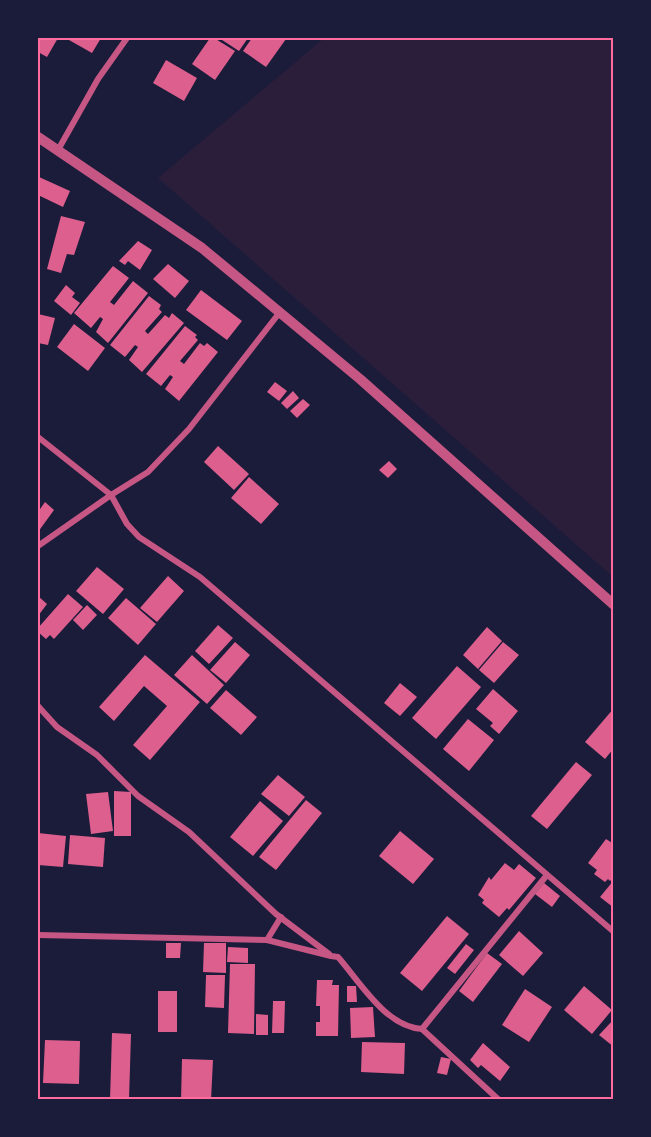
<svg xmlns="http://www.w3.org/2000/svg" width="651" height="1137" font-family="Jost,sans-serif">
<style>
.green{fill:#2a1e3b}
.building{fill:#dd5f8e}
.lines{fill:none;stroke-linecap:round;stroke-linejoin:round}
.minor{stroke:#c65784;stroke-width:6}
.tertiary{stroke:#c65784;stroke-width:10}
.neatline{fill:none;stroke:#ff6b9d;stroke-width:2}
</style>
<rect width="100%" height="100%" fill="#1b1b3a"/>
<polygon class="green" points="324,38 613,38 613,577 158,178"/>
<g class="building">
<polygon points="38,38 58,38 47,57 38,52"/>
<polygon points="70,38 101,38 92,53 69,40"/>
<polygon points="210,38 214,38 235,51 215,80 192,64"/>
<polygon points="219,38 248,38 239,51"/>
<polygon points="252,38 284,38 286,39 266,67 243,51"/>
<polygon points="166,60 197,78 184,101 153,83"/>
<polygon points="39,177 70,191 63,207 38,195"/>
<polygon points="61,216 85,222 74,255 67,254 61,273 47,269"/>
<polygon points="138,241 152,250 140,270 128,261 125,265 119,261"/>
<polygon points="168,264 189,281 175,298 153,279"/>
<polygon points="113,266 129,278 110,302 114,305 133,281 148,293 108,343 96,332 103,319 100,317 91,328 74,313"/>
<polygon points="66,285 75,293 72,297 80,303 71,315 54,301"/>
<polygon points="201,290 242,321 227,340 186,310"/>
<polygon points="149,296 161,305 159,309 162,312 145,331 148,334 165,315 169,318 172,313 184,323 142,372 129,360 138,347 135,345 125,357 110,345"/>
<polygon points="38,314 55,318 48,345 38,343"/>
<polygon points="74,324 105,348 88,371 57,347"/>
<polygon points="185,326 197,335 195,337 198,340 180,361 184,364 200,343 204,346 207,343 218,352 179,401 165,389 173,377 170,375 161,386 146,374"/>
<polygon points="275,382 287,391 279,401 267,392"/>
<polygon points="293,391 299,398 287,409 281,403"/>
<polygon points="303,399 310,405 297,418 290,411"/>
<polygon points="218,446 249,474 234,490 204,462"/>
<polygon points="389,461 397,469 388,478 379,470"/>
<polygon points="249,477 279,504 261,524 231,498"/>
<polygon points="45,502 54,510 38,532 38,512"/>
<polygon points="97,567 124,589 103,614 76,591"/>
<polygon points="168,576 184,591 157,622 140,608"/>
<polygon points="68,594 83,607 54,639 50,635 46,639 38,632 38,628"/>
<polygon points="38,596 47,604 38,616"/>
<polygon points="126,598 156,624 138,645 108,618"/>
<polygon points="87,605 97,615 83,630 73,620"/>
<polygon points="218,625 233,638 209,664 195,651"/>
<polygon points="487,627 502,641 478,669 463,655"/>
<polygon points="235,642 250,655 226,683 210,670"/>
<polygon points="503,642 519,655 494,683 479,670"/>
<polygon points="145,655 200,702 150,760 133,745 167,706 144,686 114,721 99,707"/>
<polygon points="192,655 224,685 207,704 174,675"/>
<polygon points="457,666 481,687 436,739 412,718"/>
<polygon points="400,683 417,697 400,716 384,703"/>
<polygon points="493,689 518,711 499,734 490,726 493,723 476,709"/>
<polygon points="226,690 257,717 241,735 210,708"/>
<polygon points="614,708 614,748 605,759 585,742"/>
<polygon points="468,719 494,740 469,771 443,749"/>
<polygon points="576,762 592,775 547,829 531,816"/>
<polygon points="278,775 305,797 289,816 261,794"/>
<polygon points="114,791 131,792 131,836 114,836"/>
<polygon points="108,792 113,831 91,834 86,794"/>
<polygon points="306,800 322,813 276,870 259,857"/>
<polygon points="260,801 283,821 253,856 230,837"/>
<polygon points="400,831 434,859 413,884 379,856"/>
<polygon points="38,833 66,836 63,867 38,865"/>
<polygon points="70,835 105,838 103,867 68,864"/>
<polygon points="606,839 614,844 614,877 610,881 608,879 605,882 594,874 597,870 588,863"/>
<polygon points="505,863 514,870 519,864 536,878 509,910 507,908 499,917 482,903 484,900 478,895 489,877 491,880"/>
<polygon points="614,880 614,908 600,897"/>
<polygon points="544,883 560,896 552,907 535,894"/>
<polygon points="447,916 469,934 422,991 400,973"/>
<polygon points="519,931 543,953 523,976 499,955"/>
<polygon points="166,943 181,943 180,958 166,958"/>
<polygon points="204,943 226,943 226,973 203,972"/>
<polygon points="466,944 474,950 455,974 447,968"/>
<polygon points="228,947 248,948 248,963 227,962"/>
<polygon points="487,953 502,964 473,1002 459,991"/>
<polygon points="230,964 255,964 254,1034 228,1033"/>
<polygon points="206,975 225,975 224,1008 205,1007"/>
<polygon points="317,980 333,980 332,985 339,985 338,1036 316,1036 316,1022 320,1022 320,1006 316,1006"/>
<polygon points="347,986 356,986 357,1002 347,1002"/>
<polygon points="584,986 612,1010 592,1034 564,1010"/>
<polygon points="525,989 552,1007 529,1042 502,1025"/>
<rect x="158" y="991" width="19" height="41"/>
<polygon points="273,1001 285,1001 284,1033 272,1033"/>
<polygon points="373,1007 375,1037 351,1038 350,1008"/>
<polygon points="256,1014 268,1015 268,1035 256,1035"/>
<polygon points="614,1019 614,1047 599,1035"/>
<polygon points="112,1033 131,1034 129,1100 110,1100"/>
<polygon points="45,1040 80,1041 79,1084 43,1083"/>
<polygon points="362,1042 405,1043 404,1074 361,1072"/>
<polygon points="483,1043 510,1067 500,1081 481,1065 478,1068 470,1060"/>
<polygon points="441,1057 451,1059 447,1075 437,1073"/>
<polygon points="182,1059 213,1060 211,1100 181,1100"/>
</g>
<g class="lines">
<g class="minor">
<polyline points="58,150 98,79 127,38"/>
<polyline points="38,437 111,495 127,524 139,537 200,577 614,932"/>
<polyline points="38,546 111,495 148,472 189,429 280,312"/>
<polyline points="38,706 57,727 97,755 138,796 189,832 276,914 329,954"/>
<path d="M 38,935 L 267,940 L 331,956 L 338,957 C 360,982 386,1027 422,1029 L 547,875"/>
<polyline points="267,940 281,917"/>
<polyline points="422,1029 499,1100"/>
</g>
<polyline class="tertiary" points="38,137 202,248 360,379 614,605"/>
</g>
<rect width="651" height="1137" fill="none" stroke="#1b1b3a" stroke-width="78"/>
<rect x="39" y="39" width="573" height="1059" class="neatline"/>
</svg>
